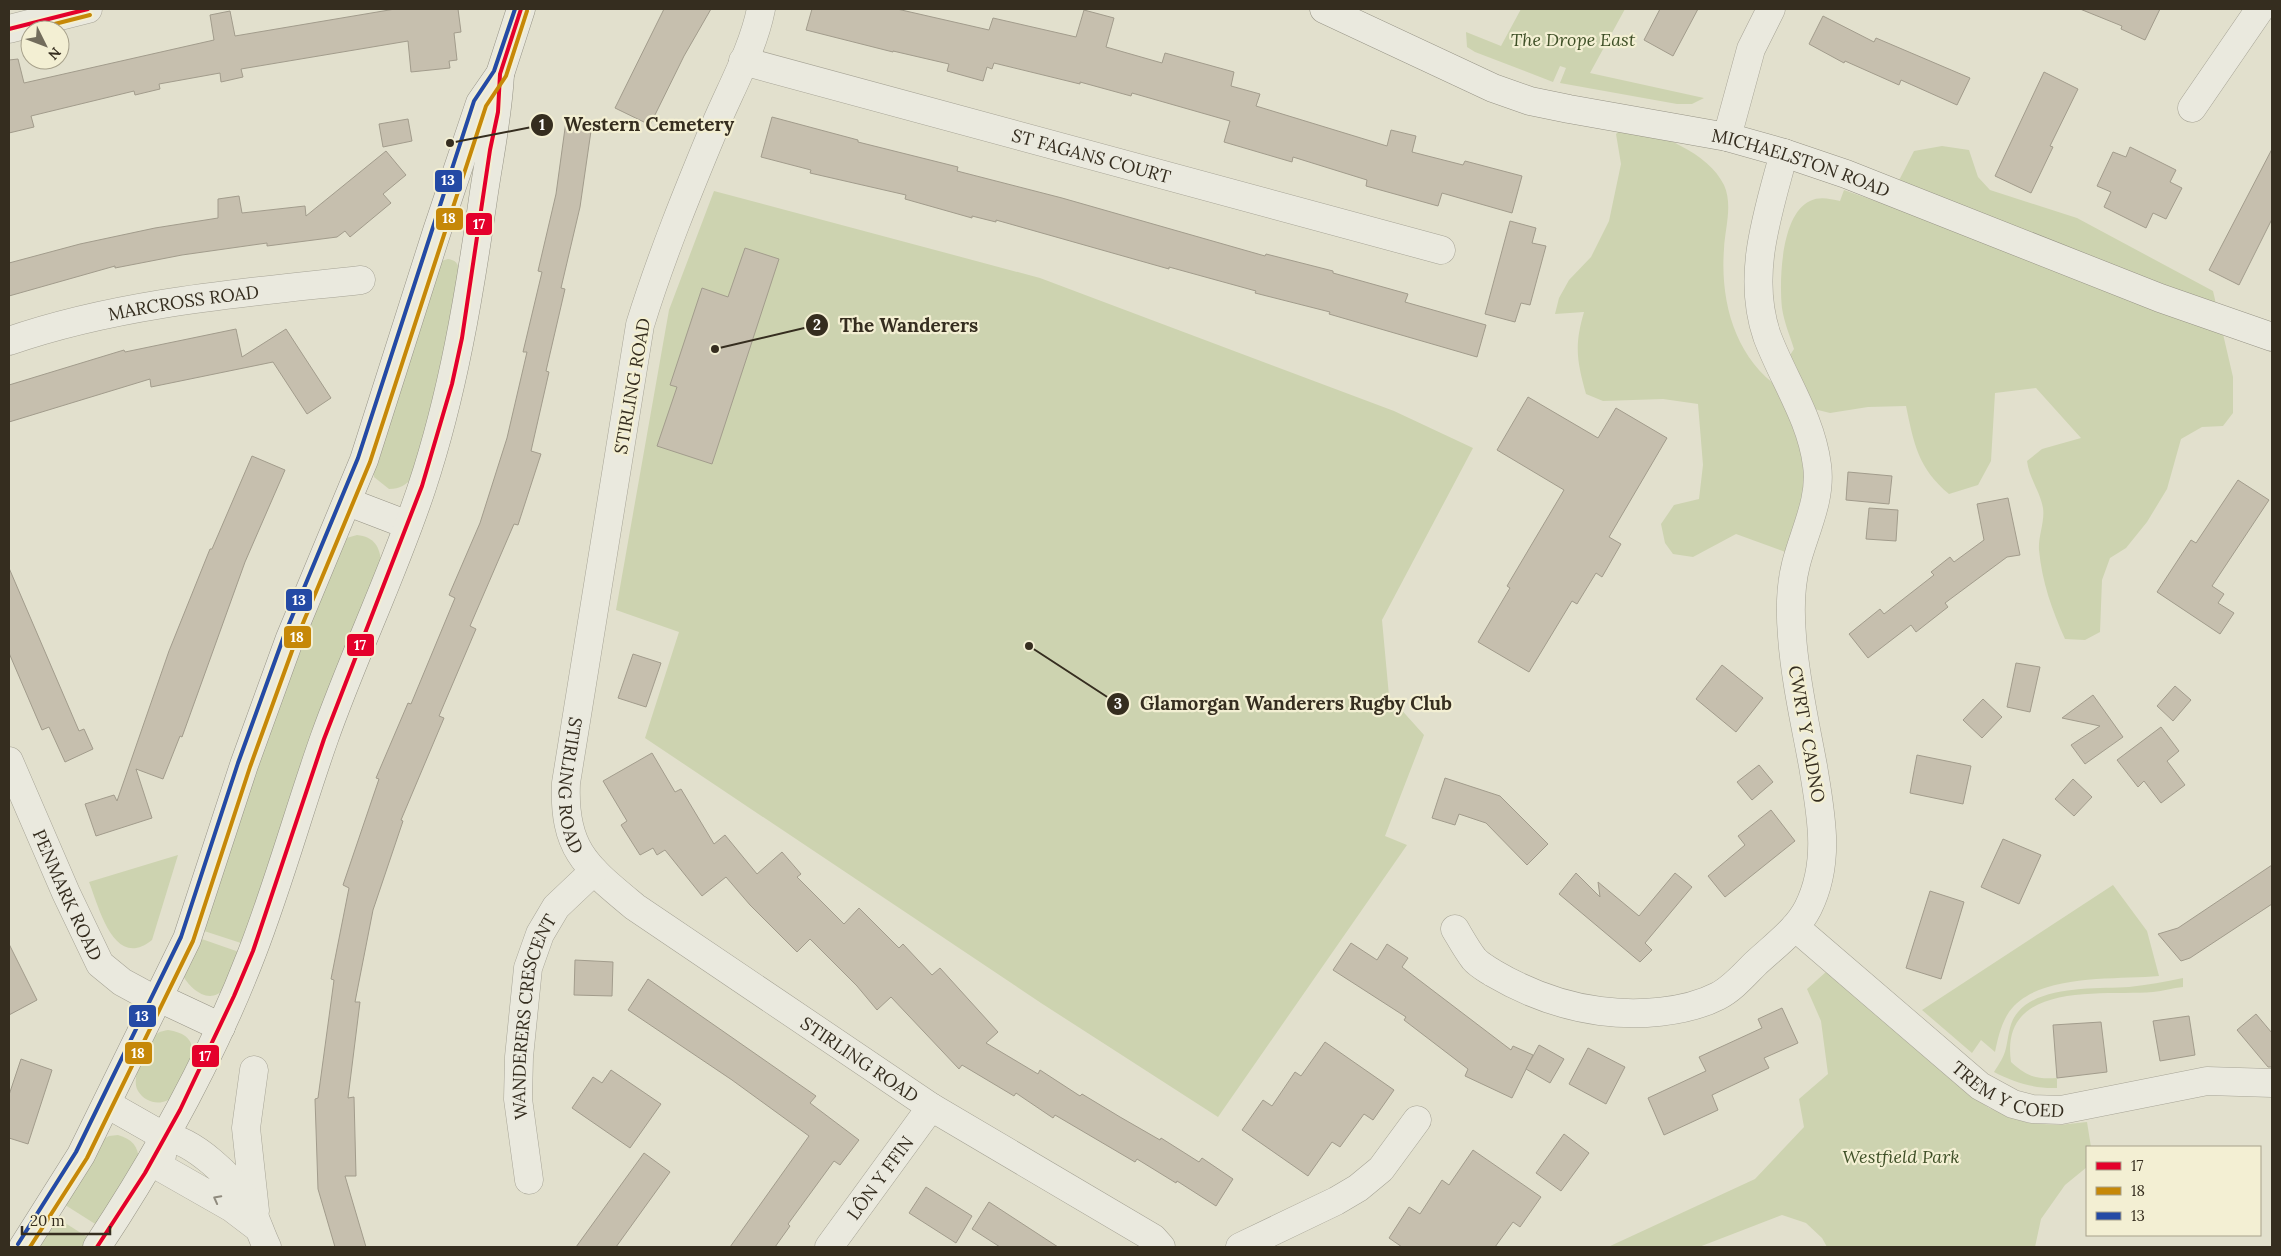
<svg xmlns="http://www.w3.org/2000/svg" width="2281" height="1256" font-family="Lora,serif">
<style>
.green{fill:#cdd3b0}
.building{fill:#c6bfae;stroke:#a29c8c}
.lines{fill:none;stroke-linecap:round;stroke-linejoin:round}
.street-casing{stroke:#a7a496;stroke-width:29}
.secondary-casing{stroke:#979486;stroke-width:29}
.street{stroke:#eae9de;stroke-width:28}
.secondary{stroke:#eae9de;stroke-width:28}
.bus-1-casing{stroke:#f3efd3;stroke-width:8}
.bus-2-casing{stroke:#f3efd3;stroke-width:8}
.bus-3-casing{stroke:#f3efd3;stroke-width:8}
.bus-1{stroke:#e4002b;stroke-width:4}
.bus-2{stroke:#c68808;stroke-width:4}
.bus-3{stroke:#244aa5;stroke-width:4}
.oneway{stroke:#908b7e}
.labels{text-anchor:middle;dominant-baseline:central;stroke-width:4.5;stroke-linejoin:round;paint-order:stroke}
.park-label{font-size:18px;font-style:italic;fill:#3f5027;stroke:#f3efd3}
.street-label{font-size:18px;fill:#352d1f;stroke:#f3efd3}
.leader{fill:none;stroke:#352d1f;stroke-width:2}
.callout-dot{fill:#352d1f;stroke:#f3efd3;stroke-width:2}
.mark-label{font-size:15px;text-anchor:middle;font-weight:bold;fill:#fff}
.callout-label{font-size:19px;text-anchor:middle;font-weight:bold;fill:#352d1f;stroke:#f3efd3;stroke-width:4.5;stroke-linejoin:round;paint-order:stroke}
.line-badge{stroke:#f3efd3;stroke-width:2}
.badge-label{font-size:14px;text-anchor:middle;font-weight:bold;fill:#fff}
</style>
<rect width="100%" height="100%" fill="#e2e0cd"/>
<g class="green">
<polygon points="1521,9 1625,9 1590,73 1704,98 1692,104 1677,104 1560,83 1566,68 1560,66 1553,82 1475,52 1467,47 1466,32 1501,46"/>
<path d="M 1626,126 C 1658,133 1709,153 1724,185 C 1733,205 1725,228 1724,249 C 1720,302 1735,358 1781,389 L 1790,355 L 1794,349 C 1790,336 1784,322 1782,308 C 1779,281 1781,214 1810,201 C 1820,196 1830,199 1840,201 L 1844,190 L 1878,202 L 1890,198 L 1914,151 L 1942,146 L 1969,150 L 1978,177 L 1990,190 L 2077,218 L 2213,291 L 2233,377 L 2233,413 L 2223,426 L 2202,427 L 2181,439 L 2167,489 L 2147,522 L 2126,548 L 2110,558 L 2102,580 L 2100,632 L 2085,640 L 2065,639 C 2052,610 2042,582 2039,550 C 2038,536 2045,522 2043,508 C 2040,491 2029,478 2027,461 L 2042,449 L 2081,438 L 2036,388 L 1995,393 L 1991,461 L 1978,485 L 1949,494 C 1918,468 1914,444 1906,406 L 1868,407 L 1830,413 L 1814,409 L 1823,485 L 1788,553 L 1736,534 L 1693,557 L 1673,554 L 1665,543 L 1661,524 L 1674,505 L 1699,499 L 1703,465 L 1698,404 L 1663,399 L 1603,401 L 1586,394 C 1577,361 1574,346 1584,312 L 1555,314 L 1559,298 L 1569,280 L 1591,257 L 1609,221 L 1621,164 L 1616,134 Z"/>
<polygon points="714,191 1040,278 1394,411 1473,448 1382,620 1389,696 1424,735 1385,836 1407,845 1218,1117 1041,1003 645,738 679,632 616,610 669,310"/>
<path d="M 448,259 C 455,260 458,263 459,270 L 442,365 L 413,477 C 406,485 400,489 389,489 L 374,477 L 373,466 L 441,261 Z"/>
<path d="M 357,535 C 374,537 380,546 381,563 L 244,944 L 198,929 L 254,763 L 343,539 Z"/>
<path d="M 178,855 L 152,940 C 114,971 99,907 89,882 Z"/>
<path d="M 2113,885 L 2147,931 L 2159,976 C 2116,980 2036,973 2009,1012 C 2001,1024 1998,1038 1995,1052 L 1981,1040 L 1972,1053 L 1922,1010 Z"/>
<path d="M 196,937 L 239,952 C 235,961 230,982 224,989 C 209,1006 189,988 182,974 Z"/>
<polygon points="1827,971 1963,1089 1989,1108 2028,1123 2059,1125 2087,1122 2091,1147 2087,1147 2087,1167 2065,1185 2041,1219 2035,1247 1827,1247 1822,1238 1806,1223 1782,1215 1699,1247 1608,1247 1755,1179 1804,1127 1799,1099 1828,1074 1821,1021 1807,989"/>
<path d="M 2183,978 L 2183,987 C 2173,988 2163,991 2153,992 C 2102,996 1999,980 2011,1062 C 2028,1077 2035,1079 2057,1078 L 2057,1088 C 2034,1089 2014,1082 1994,1072 C 1999,1064 2004,1057 2006,1048 C 2009,1035 2009,1022 2018,1012 C 2041,985 2097,989 2129,987 C 2147,985 2165,982 2183,978 Z"/>
<path d="M 168,1030 C 199,1035 195,1053 184,1075 C 181,1081 178,1090 174,1095 C 164,1107 146,1104 138,1091 C 130,1078 146,1042 158,1033 C 161,1031 164,1031 168,1030 Z"/>
<path d="M 118,1135 C 132,1139 138,1146 139,1160 L 100,1227 L 62,1203 L 100,1141 L 109,1136 Z"/>
<polygon points="54,1216 92,1240 87,1247 33,1247"/>
</g>
<g class="building">
<polygon points="395,9 458,9 461,32 454,33 457,60 449,61 450,68 411,72 408,41 241,69 243,77 221,82 220,73 159,84 160,89 135,95 134,91 31,116 34,127 9,133 9,60 18,59 24,83 214,40 210,15 230,11 235,36"/>
<polygon points="664,9 711,9 684,56 650,125 615,108"/>
<polygon points="812,9 897,9 989,30 993,18 1076,37 1084,10 1114,18 1106,47 1162,63 1165,53 1234,72 1231,86 1260,94 1256,106 1387,146 1391,130 1416,136 1412,152 1463,165 1465,161 1522,176 1512,213 1442,193 1438,206 1366,186 1367,180 1293,157 1292,162 1224,142 1230,121 1132,93 1131,96 1080,82 1080,84 994,63 992,69 987,67 983,81 947,71 949,64 893,51 893,52 806,30"/>
<polygon points="1660,9 1698,9 1673,56 1644,40"/>
<polygon points="2080,9 2160,9 2145,40 2121,29 2122,26"/>
<polygon points="1823,16 1874,42 1876,38 1970,78 1957,105 1901,80 1899,85 1845,61 1844,63 1809,44"/>
<polygon points="2044,72 2078,89 2050,146 2053,147 2031,193 1995,176"/>
<polygon points="772,117 858,140 858,142 958,167 957,171 1062,198 1265,256 1266,254 1333,271 1333,273 1408,294 1405,302 1486,325 1477,357 1329,314 1330,312 1255,293 1256,291 1169,267 1169,269 996,220 996,222 972,216 972,218 905,199 906,195 810,173 811,170 761,157"/>
<polygon points="408,119 412,141 383,147 379,124"/>
<polygon points="566,121 592,124 580,207 561,288 565,289 546,371 549,372 531,451 541,454 518,525 514,524 470,626 476,629 439,716 444,718 401,820 403,821 373,910 355,1002 360,1002 348,1098 354,1097 356,1176 345,1176 366,1247 335,1247 318,1189 315,1099 318,1098 334,980 331,979 349,888 343,885 379,779 376,778 408,703 411,704 455,598 449,595 480,523 507,438 527,352 523,352 542,272 538,271 556,194"/>
<polygon points="2130,147 2176,170 2170,182 2182,188 2166,219 2153,213 2146,228 2104,207 2111,192 2097,186 2113,152 2126,157"/>
<polygon points="2272,149 2272,219 2239,285 2209,270"/>
<polygon points="386,151 406,175 383,194 391,203 350,237 345,231 337,237 267,246 267,243 182,255 115,268 115,266 9,296 9,263 80,244 155,228 218,218 218,199 239,196 242,213 305,206 306,216"/>
<polygon points="1510,221 1536,228 1532,243 1546,246 1530,305 1521,303 1515,322 1485,314"/>
<polygon points="745,248 779,259 712,464 657,446 677,387 670,385 702,288 728,297"/>
<polygon points="236,329 242,357 286,329 331,398 307,414 273,362 151,387 150,379 9,422 9,385 124,350 125,352"/>
<polygon points="1528,397 1598,438 1616,408 1667,438 1609,537 1621,544 1602,577 1596,573 1577,604 1572,601 1529,672 1478,642 1510,588 1507,586 1564,490 1497,450"/>
<polygon points="252,456 285,470 245,562 182,737 180,736 163,779 136,769 152,818 96,836 85,804 114,795 117,801 169,651 210,549 212,549"/>
<polygon points="1848,472 1892,476 1889,504 1846,500"/>
<polygon points="2238,480 2269,500 2212,586 2224,594 2218,603 2234,613 2220,634 2157,592 2191,540 2196,543"/>
<polygon points="2008,498 2020,555 2007,557 1945,603 1948,607 1916,632 1911,625 1868,658 1849,634 1880,609 1884,614 1934,575 1931,572 1950,557 1954,562 1984,540 1977,504"/>
<polygon points="1869,508 1898,510 1896,541 1866,539"/>
<polygon points="9,568 79,731 84,729 93,749 65,762 49,727 42,730 9,653"/>
<polygon points="633,654 661,663 646,707 618,698"/>
<polygon points="2016,663 2040,667 2030,712 2007,707"/>
<polygon points="1722,665 1763,698 1736,732 1696,699"/>
<polygon points="2175,686 2191,700 2173,721 2157,706"/>
<polygon points="2093,695 2123,737 2085,764 2071,745 2100,726 2062,718"/>
<polygon points="1983,699 2002,717 1982,738 1963,720"/>
<polygon points="2161,727 2179,751 2167,761 2185,785 2161,803 2144,781 2138,787 2117,760"/>
<polygon points="652,753 675,792 681,789 714,844 725,835 757,874 782,852 801,874 797,877 844,924 859,908 899,948 903,944 932,975 940,968 998,1032 986,1043 1038,1074 1040,1070 1080,1096 1082,1094 1120,1117 1160,1140 1161,1138 1199,1162 1202,1158 1233,1179 1216,1206 1177,1181 1176,1183 1137,1159 1135,1162 1055,1115 1053,1118 1016,1093 1014,1096 962,1065 959,1069 891,997 877,1010 857,986 810,939 797,952 750,905 726,877 702,896 665,850 657,855 653,848 640,855 621,825 627,821 603,781"/>
<polygon points="1917,755 1971,766 1963,804 1910,793"/>
<polygon points="1759,765 1773,782 1752,800 1737,782"/>
<polygon points="1445,778 1500,796 1548,844 1527,865 1486,823 1459,814 1455,825 1432,818"/>
<polygon points="2073,779 2092,797 2074,816 2055,799"/>
<polygon points="1771,810 1795,841 1725,897 1708,876 1745,845 1738,836"/>
<polygon points="2003,839 2041,855 2019,904 1981,887"/>
<polygon points="2272,865 2272,904 2190,958 2181,961 2158,934 2178,928"/>
<polygon points="1576,873 1600,897 1598,882 1639,916 1675,873 1692,887 1645,943 1652,950 1640,962 1559,894"/>
<polygon points="1930,891 1964,902 1941,979 1906,968"/>
<polygon points="1351,943 1377,960 1387,944 1408,958 1402,967 1511,1050 1513,1046 1533,1055 1512,1098 1465,1076 1468,1069 1404,1020 1406,1017 1333,970"/>
<polygon points="9,944 37,1000 9,1015"/>
<polygon points="575,960 613,962 612,996 574,995"/>
<polygon points="648,979 816,1096 810,1103 859,1140 840,1165 834,1161 788,1224 790,1226 775,1247 730,1247 809,1136 732,1080 628,1010"/>
<polygon points="1782,1008 1798,1043 1764,1058 1769,1068 1712,1095 1718,1110 1664,1135 1648,1098 1706,1071 1699,1057 1762,1028 1758,1019"/>
<polygon points="2256,1014 2272,1033 2272,1067 2268,1067 2237,1030"/>
<polygon points="2189,1016 2195,1055 2160,1061 2153,1021"/>
<polygon points="2101,1022 2107,1072 2057,1078 2053,1025"/>
<polygon points="1325,1042 1394,1090 1373,1120 1364,1114 1340,1147 1332,1142 1308,1176 1242,1130 1263,1100 1272,1106 1295,1072 1301,1076"/>
<polygon points="1539,1045 1564,1059 1550,1083 1526,1069"/>
<polygon points="1588,1048 1625,1067 1606,1104 1569,1084"/>
<polygon points="21,1059 52,1070 28,1144 9,1138 9,1095"/>
<polygon points="611,1070 661,1104 630,1148 572,1108 593,1077 602,1083"/>
<polygon points="1564,1134 1589,1153 1561,1191 1536,1173"/>
<polygon points="1473,1150 1541,1197 1520,1227 1513,1222 1495,1247 1402,1247 1389,1238 1409,1207 1420,1214 1442,1180 1449,1185"/>
<polygon points="644,1153 670,1172 616,1247 576,1247"/>
<polygon points="926,1187 972,1216 956,1243 909,1213"/>
<polygon points="989,1202 1058,1247 1000,1247 972,1229"/>
</g>
<g class="lines">
<defs>
<g id="street">
<path id="s1" d="M 761,9 C 753,49 731,88 715,126 C 688,191 661,257 640,325 L 566,783 C 563,850 587,867 635,907 L 931,1107 L 1153,1238 L 1161,1247"/>
<polyline points="9,29 88,9"/>
<path id="s2" d="M 743,61 L 1441,250"/>
<polyline points="2192,108 2260,9"/>
<polyline points="1727,137 1751,49 1771,9"/>
<path id="s3" d="M 9,341 C 122,302 243,293 361,280"/>
<path id="s4" d="M 9,761 L 66,893 L 100,964 L 122,982 L 146,995 L 159,998"/>
<path id="s5" d="M 1795,927 L 1980,1086 L 2013,1104 L 2032,1109 L 2061,1110 L 2207,1081 L 2272,1083"/>
<path d="M 1455,929 C 1461,939 1467,950 1474,959 C 1479,965 1487,969 1493,973 C 1527,993 1562,1006 1600,1011 C 1637,1016 1685,1013 1718,996 C 1732,989 1744,975 1755,964 C 1773,947 1797,930 1808,908 C 1831,862 1821,815 1813,766 C 1805,723 1795,679 1792,636 C 1790,612 1790,587 1796,564 C 1804,532 1822,499 1817,465 C 1811,418 1783,379 1767,336 C 1746,275 1768,213 1784,153"/>
<polyline points="254,1070 246,1128 255,1211"/>
<path id="s6" d="M 529,1180 L 518,1099 L 519,1057 L 528,968 L 540,934 L 556,907 L 594,871"/>
<path d="M 257,1227 L 232,1208 L 160,1167 L 165,1137 C 193,1140 235,1179 248,1204 C 256,1217 260,1233 267,1247"/>
<path id="s7" d="M 829,1247 L 931,1107"/>
<polyline points="1240,1247 1336,1201 1358,1188 1381,1169 1417,1120"/>
</g>
<g id="secondary">
<path id="s8" d="M 1324,9 L 1493,88 L 1530,101 L 1569,109 L 1727,137 L 1784,153 L 1846,174 L 2160,298 L 2272,337"/>
<polyline points="348,502 408,525"/>
<polyline points="159,998 221,1027"/>
<polyline points="107,1104 165,1137"/>
<polyline points="23,1247 81,1155 187,939 244,765 290,638 364,460 437,231 480,103 500,74 521,9"/>
<path d="M 97,1247 C 158,1155 212,1057 252,953 C 279,883 299,810 324,739 C 354,654 394,572 422,487 C 453,393 469,297 483,199 C 489,157 498,116 500,74"/>
</g>
</defs>
<use href="#street" class="street-casing"/>
<use href="#secondary" class="secondary-casing"/>
<use href="#street" class="street"/>
<use href="#secondary" class="secondary"/>
<defs>
<g id="bus-1">
<polyline points="9,29 88,9"/>
<polyline points="97,1247 145,1173 180,1110 234,996 253,951 324,739 422,486 452,384 462,338 490,150 498,112 500,74 521,9"/>
</g>
<g id="bus-2">
<polyline points="31,30 90,15"/>
<polyline points="30,1247 87,1158 193,941 250,767 296,640 370,462 486,106 506,76 527,11"/>
</g>
<polyline id="bus-3" points="18,1244 76,1152 181,937 238,763 284,636 358,458 474,101 494,71 515,9"/>
</defs>
<use href="#bus-1" class="bus-1-casing"/>
<use href="#bus-2" class="bus-2-casing"/>
<use href="#bus-3" class="bus-3-casing"/>
<use href="#bus-1" class="bus-1"/>
<use href="#bus-2" class="bus-2"/>
<use href="#bus-3" class="bus-3"/>
</g>
<defs><path id="oneway-chevron" d="M-2-3.5L2.5 0L-2 3.5" fill="none" stroke-width="1.6" stroke-linecap="round" stroke-linejoin="round" transform="scale(1.25)"/></defs>
<use class="oneway" href="#oneway-chevron" transform="translate(217 1199) rotate(-152)"/>
<g class="labels">
<g class="park-label">
<text x="1573" y="39">The Drope East</text>
<text x="1901" y="1156">Westfield Park</text>
</g>
<g class="street-label">
<text stroke="none"><textPath href="#s2" startOffset="361">ST FAGANS COURT</textPath></text>
<text stroke="none"><textPath href="#s8" startOffset="504">MICHAELSTON ROAD</textPath></text>
<text stroke="none"><textPath href="#s3" startOffset="179">MARCROSS ROAD</textPath></text>
<text transform="translate(632 386) rotate(-80)">STIRLING ROAD</text>
<text transform="translate(1807 734) rotate(80)">CWRT Y CADNO</text>
<text stroke="none"><textPath href="#s1" startOffset="805">STIRLING ROAD</textPath></text>
<text stroke="none"><textPath href="#s4" startOffset="146">PENMARK ROAD</textPath></text>
<text stroke="none"><textPath href="#s6" startOffset="166">WANDERERS CRESCENT</textPath></text>
<text stroke="none"><textPath href="#s1" startOffset="1224">STIRLING ROAD</textPath></text>
<text stroke="none"><textPath href="#s5" startOffset="272">TREM Y COED</textPath></text>
<text stroke="none"><textPath href="#s7" startOffset="86">LÔN Y FFIN</textPath></text>
</g>
</g>
<path class="leader" d="M450 143L542 125M715 349L817 325M1029 646L1118 704"/>
<g class="callout-dot">
<circle cx="450" cy="143" r="5"/>
<circle cx="715" cy="349" r="5"/>
<circle cx="1029" cy="646" r="5"/>
<circle cx="542" cy="125" r="12"/>
<circle cx="817" cy="325" r="12"/>
<circle cx="1118" cy="704" r="12"/>
</g>
<g class="mark-label">
<text x="542" y="130">1</text>
<text x="817" y="330">2</text>
<text x="1118" y="709">3</text>
</g>
<g class="callout-label">
<text x="649" y="131">Western Cemetery</text>
<text x="909" y="332">The Wanderers</text>
<text x="1296" y="710">Glamorgan Wanderers Rugby Club</text>
</g>
<g class="line-badge">
<rect x="434" y="169" width="29" height="24" rx="5" fill="#244aa5"/>
<rect x="435" y="207" width="29" height="24" rx="5" fill="#c68808"/>
<rect x="465" y="212" width="28" height="24" rx="5" fill="#e4002b"/>
<rect x="285" y="588" width="28" height="24" rx="5" fill="#244aa5"/>
<rect x="283" y="625" width="29" height="24" rx="5" fill="#c68808"/>
<rect x="346" y="633" width="29" height="24" rx="5" fill="#e4002b"/>
<rect x="128" y="1004" width="29" height="24" rx="5" fill="#244aa5"/>
<rect x="124" y="1041" width="29" height="24" rx="5" fill="#c68808"/>
<rect x="191" y="1044" width="29" height="24" rx="5" fill="#e4002b"/>
</g>
<g class="badge-label">
<text x="448" y="185">13</text>
<text x="449" y="223">18</text>
<text x="479" y="229">17</text>
<text x="299" y="605">13</text>
<text x="297" y="642">18</text>
<text x="360" y="650">17</text>
<text x="142" y="1021">13</text>
<text x="138" y="1058">18</text>
<text x="205" y="1061">17</text>
</g>
<rect width="2281" height="1256" fill="none" stroke="#352d1f" stroke-width="20"/>
<rect x="2086" y="1146" width="175" height="90" fill="#f3efd3" stroke="#a7a18b"/>
<rect x="2096" y="1162" width="25" height="8" fill="#e4002b" stroke="#a7a18b"/>
<text x="2131" y="1171" font-size="15" fill="#352d1f">17</text>
<rect x="2096" y="1187" width="25" height="8" fill="#c68808" stroke="#a7a18b"/>
<text x="2131" y="1196" font-size="15" fill="#352d1f">18</text>
<rect x="2096" y="1212" width="25" height="8" fill="#244aa5" stroke="#a7a18b"/>
<text x="2131" y="1221" font-size="15" fill="#352d1f">13</text>
<g transform="translate(45 45) rotate(132)"><circle r="24" fill="#f3efd3" stroke="#a7a18b"/>
<path d="M0-4L9 19L0 12L-9 19Z" fill="#726c5c"/>
<text y="-8" font-size="14" font-weight="bold" text-anchor="middle" fill="#352d1f">N</text>
</g>
<path d="M22 1226v8h88v-8" fill="none" stroke="#352d1f" stroke-width="2.5"/>
<text x="30" y="1226" font-size="15" fill="#352d1f" stroke="#f3efd3" stroke-width="4" paint-order="stroke">20 m</text>
</svg>
